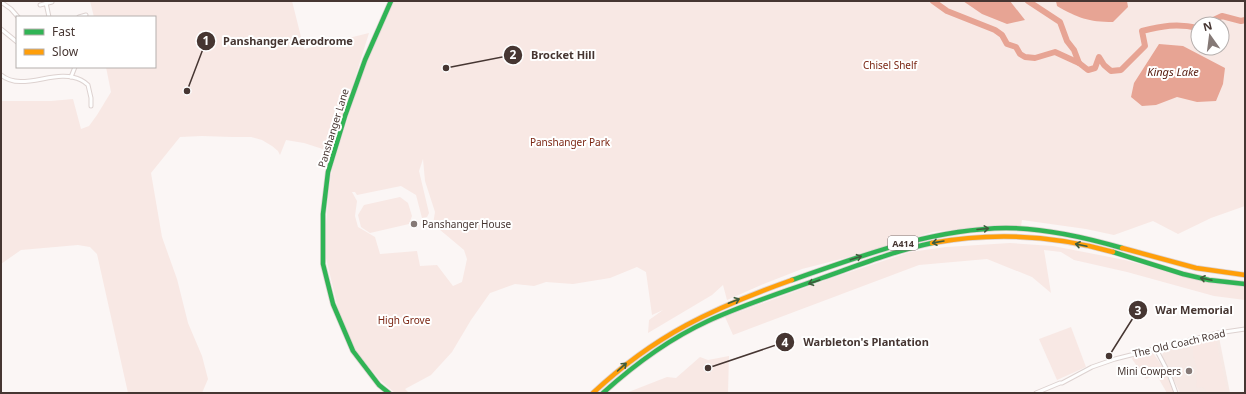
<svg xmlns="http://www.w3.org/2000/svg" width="1246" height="394" font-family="'Noto Sans',sans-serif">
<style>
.built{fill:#f6e9e5}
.green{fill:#f8e8e4;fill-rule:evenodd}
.water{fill:#e7a494}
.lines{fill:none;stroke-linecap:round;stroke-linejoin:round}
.river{stroke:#e7a494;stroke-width:6}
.street-casing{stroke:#ddd2d0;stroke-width:5}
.fast-casing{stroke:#ddd2d0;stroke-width:6}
.slow-casing{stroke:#ddd2d0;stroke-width:6}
.street{stroke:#fefefe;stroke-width:3}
.fast{stroke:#30b455;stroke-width:4.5}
.slow{stroke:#ff9f0a;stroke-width:4.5}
.oneway{stroke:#3f5c3c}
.poi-dot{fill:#857976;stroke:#fff;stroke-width:1.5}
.labels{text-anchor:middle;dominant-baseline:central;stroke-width:4;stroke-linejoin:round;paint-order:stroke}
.shield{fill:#fff;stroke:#7e7270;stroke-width:1}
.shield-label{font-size:9px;font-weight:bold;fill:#463632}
.park-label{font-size:10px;fill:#7b2613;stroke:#fff}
.street-label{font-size:10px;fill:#463632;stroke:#fff}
.poi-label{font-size:10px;fill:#463632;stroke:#fff;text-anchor:start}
.water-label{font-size:11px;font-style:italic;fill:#571c0f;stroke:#fff}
.leader{fill:none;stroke:#463632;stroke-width:1.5}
.callout-dot{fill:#463632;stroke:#fff;stroke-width:1.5}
.mark-label{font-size:12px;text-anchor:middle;font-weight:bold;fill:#fff}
.callout-label{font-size:11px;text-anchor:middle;font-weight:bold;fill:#463632;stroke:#fff;stroke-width:4;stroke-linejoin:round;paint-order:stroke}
</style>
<rect width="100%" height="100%" fill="#fbf6f5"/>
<polygon class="built" points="1219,337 1230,393 1180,393 1163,358 1162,355 1165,350"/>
<g class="green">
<polygon points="90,1 292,1 304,49 369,33 332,152 304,143 286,140 280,155 278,151 272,146 262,140 251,137 232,137 202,136 180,137 151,173 162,237 177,279 188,323 202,356 208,379 202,393 128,393 97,254 90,247 78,245 21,250 1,264 1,101 51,101 73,99 81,129 89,126 97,115 111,92 106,67 155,67 155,17 94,17"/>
<path d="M 394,1 L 1245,1 L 1245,206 L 1211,218 L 1178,234 L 1153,221 L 1114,235 L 1086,229 L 1022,220 L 1021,226 L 995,225 L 933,232 L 845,258 L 802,269 L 766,283 L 727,300 L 723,285 L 712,295 L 648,333 L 649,320 L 663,310 L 652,315 L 646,272 L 637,267 L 610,278 L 573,284 L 546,282 L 534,286 L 515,284 L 493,292 L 490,293 L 471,320 L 452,352 L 431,375 L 405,389 L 409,393 L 395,393 L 380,380 L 355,350 L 339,313 L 326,258 L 325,236 L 329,189 L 332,169 L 342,136 L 365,65 ZM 1198,24 L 1222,24 L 1222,48 L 1198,48 ZM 423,159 L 425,181 L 435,212 L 433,224 L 464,250 L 467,259 L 462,282 L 453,286 L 437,265 L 420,266 L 417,251 L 380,254 L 375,237 L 358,227 L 355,216 L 357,201 L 352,192 L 355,192 L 357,195 L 401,186 L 416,195 L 422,218 L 427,217 L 429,213 L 419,171 Z"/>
<polygon points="400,197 408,203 412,216 409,224 370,233 361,227 358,215 364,205"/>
<polygon points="1010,243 1053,246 1125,260 1210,283 1245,287 1245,300 1214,296 1127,272 1074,260 1061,252 1044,250 1051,293 1032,277 987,259 919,265 733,335 725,317 829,279 910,252 946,247"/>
<polygon points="1071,327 1086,367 1057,380 1039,339"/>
<polygon points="1216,340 1227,390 1219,393 1206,393 1205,389 1202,387 1197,388 1196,384 1197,382 1196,376 1197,369 1193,354 1193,345"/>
<polygon points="1153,353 1167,373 1175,393 1167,393 1156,374 1146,379 1132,359 1133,357 1140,357"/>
<polygon points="729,356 728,393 626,393 667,377 676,378 700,357 708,360"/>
</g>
<g class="water">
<polygon points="963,1 1010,1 1025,20 1007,24 982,14"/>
<path d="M 1056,1 L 1127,1 L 1128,7 L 1113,22 C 1088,22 1078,18 1057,6 Z"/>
<polygon points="1159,44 1183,46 1225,68 1223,84 1216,101 1197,102 1177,97 1156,105 1142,106 1131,97 1134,83"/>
</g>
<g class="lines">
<g class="river">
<polyline points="933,1 947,11 995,30 1002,35 1007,44 1016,47 1020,54 1025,57 1035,58 1055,52 1079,63"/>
<path d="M 1028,1 L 1060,22 L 1067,41 L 1074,50 L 1079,63 L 1088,70 L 1095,68 L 1099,57 L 1104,65 L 1111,71 L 1121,70 L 1145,46 L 1142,31 C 1162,26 1177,23 1198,28"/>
<polyline points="1205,24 1222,16 1241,21 1245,20"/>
</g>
<defs>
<g id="street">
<polyline points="1,2 11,9 18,17"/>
<polyline points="46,3 49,17"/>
<polyline points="40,5 52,2"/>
<polyline points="79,17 86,15"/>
<polyline points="1,29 17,42"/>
<path d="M 1,75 C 23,93 56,67 81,80 C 83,81 86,83 88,85 L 91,98 L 91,106"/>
<polyline points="71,77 75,67"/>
<polyline points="1156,349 1169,374 1176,393"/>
<polyline points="1036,393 1060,383 1062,383 1092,367 1115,359 1218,333 1245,329"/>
</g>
<g id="fast">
<polyline points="1113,252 1183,274 1209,280 1245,284"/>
<path d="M 792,280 C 861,256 931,229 1006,228 C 1045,228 1084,237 1122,248"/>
<polyline points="389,393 379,385 353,351 333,304 323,264 323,214 328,172 345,116 365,60 391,1"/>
<path d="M 603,393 C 635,364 669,339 708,321 C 745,304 784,292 822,278 C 859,265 894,251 932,243"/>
</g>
<g id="slow">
<path d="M 932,243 C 993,232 1054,235 1113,252"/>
<polyline points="1122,248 1196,268 1245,275"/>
<path d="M 593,393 C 655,335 713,308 792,280"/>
</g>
</defs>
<use href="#street" class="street-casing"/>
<use href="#fast" class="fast-casing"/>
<use href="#slow" class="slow-casing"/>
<use href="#street" class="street"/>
<use href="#fast" class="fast"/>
<use href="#slow" class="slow"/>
</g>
<defs><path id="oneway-shaft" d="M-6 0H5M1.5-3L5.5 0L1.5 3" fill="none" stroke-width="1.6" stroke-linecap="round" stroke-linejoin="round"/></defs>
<g class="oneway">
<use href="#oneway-shaft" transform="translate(983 229) rotate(-5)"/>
<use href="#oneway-shaft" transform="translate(938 242) rotate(170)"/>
<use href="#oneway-shaft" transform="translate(1081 245) rotate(-168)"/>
<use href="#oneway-shaft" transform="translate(856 258) rotate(-18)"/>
<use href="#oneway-shaft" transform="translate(1206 279) rotate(-168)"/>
<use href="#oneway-shaft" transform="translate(814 282) rotate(161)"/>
<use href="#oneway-shaft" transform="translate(734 301) rotate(-21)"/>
<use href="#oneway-shaft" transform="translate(622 367) rotate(-42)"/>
</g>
<g class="poi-dot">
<circle cx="414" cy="224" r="4"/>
<circle cx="1189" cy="371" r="4"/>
</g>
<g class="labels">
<rect class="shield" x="888" y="236" width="30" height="14" rx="3"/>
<g class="shield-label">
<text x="903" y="243">A414</text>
</g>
<g class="park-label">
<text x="890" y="65">Chisel Shelf</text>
<text x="570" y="142">Panshanger Park</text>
<text x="404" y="320">High Grove</text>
</g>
<g class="street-label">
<text transform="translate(333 128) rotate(-73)">Panshanger Lane</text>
<text transform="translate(1179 343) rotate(-13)">The Old Coach Road</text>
</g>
<g class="poi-label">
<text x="422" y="224">Panshanger House</text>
<text x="1181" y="371" text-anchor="end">Mini Cowpers</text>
</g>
<g class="water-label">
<text x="1173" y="71">Kings Lake</text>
</g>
</g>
<path class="leader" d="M187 91L206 41M446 68L513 55M1109 356L1138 310M708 368L785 342"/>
<g class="callout-dot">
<circle cx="187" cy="91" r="4"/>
<circle cx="446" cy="68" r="4"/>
<circle cx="1109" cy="356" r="4"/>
<circle cx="708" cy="368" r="4"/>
<circle cx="206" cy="41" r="10"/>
<circle cx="513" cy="55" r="10"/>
<circle cx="1138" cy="310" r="10"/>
<circle cx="785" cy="342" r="10"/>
</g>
<g class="mark-label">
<text x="206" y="45">1</text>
<text x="513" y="59">2</text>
<text x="1138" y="315">3</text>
<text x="785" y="347">4</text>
</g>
<g class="callout-label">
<text x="288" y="45">Panshanger Aerodrome</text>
<text x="563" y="59">Brocket Hill</text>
<text x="1194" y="314">War Memorial</text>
<text x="866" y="346">Warbleton's Plantation</text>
</g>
<rect width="1246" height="394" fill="none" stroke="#463632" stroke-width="4"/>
<rect x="16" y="16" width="140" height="52" fill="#ffffff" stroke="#b5afad"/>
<rect x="24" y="29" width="20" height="6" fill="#30b455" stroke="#b5afad"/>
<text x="52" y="36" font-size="12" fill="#463632">Fast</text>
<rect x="24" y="49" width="20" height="6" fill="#ff9f0a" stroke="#b5afad"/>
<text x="52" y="56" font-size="12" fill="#463632">Slow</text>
<g transform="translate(1210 36) rotate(346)"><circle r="19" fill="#ffffff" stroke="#b5afad"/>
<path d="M0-3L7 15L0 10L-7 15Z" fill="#857976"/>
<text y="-6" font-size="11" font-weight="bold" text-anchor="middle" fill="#463632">N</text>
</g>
</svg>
